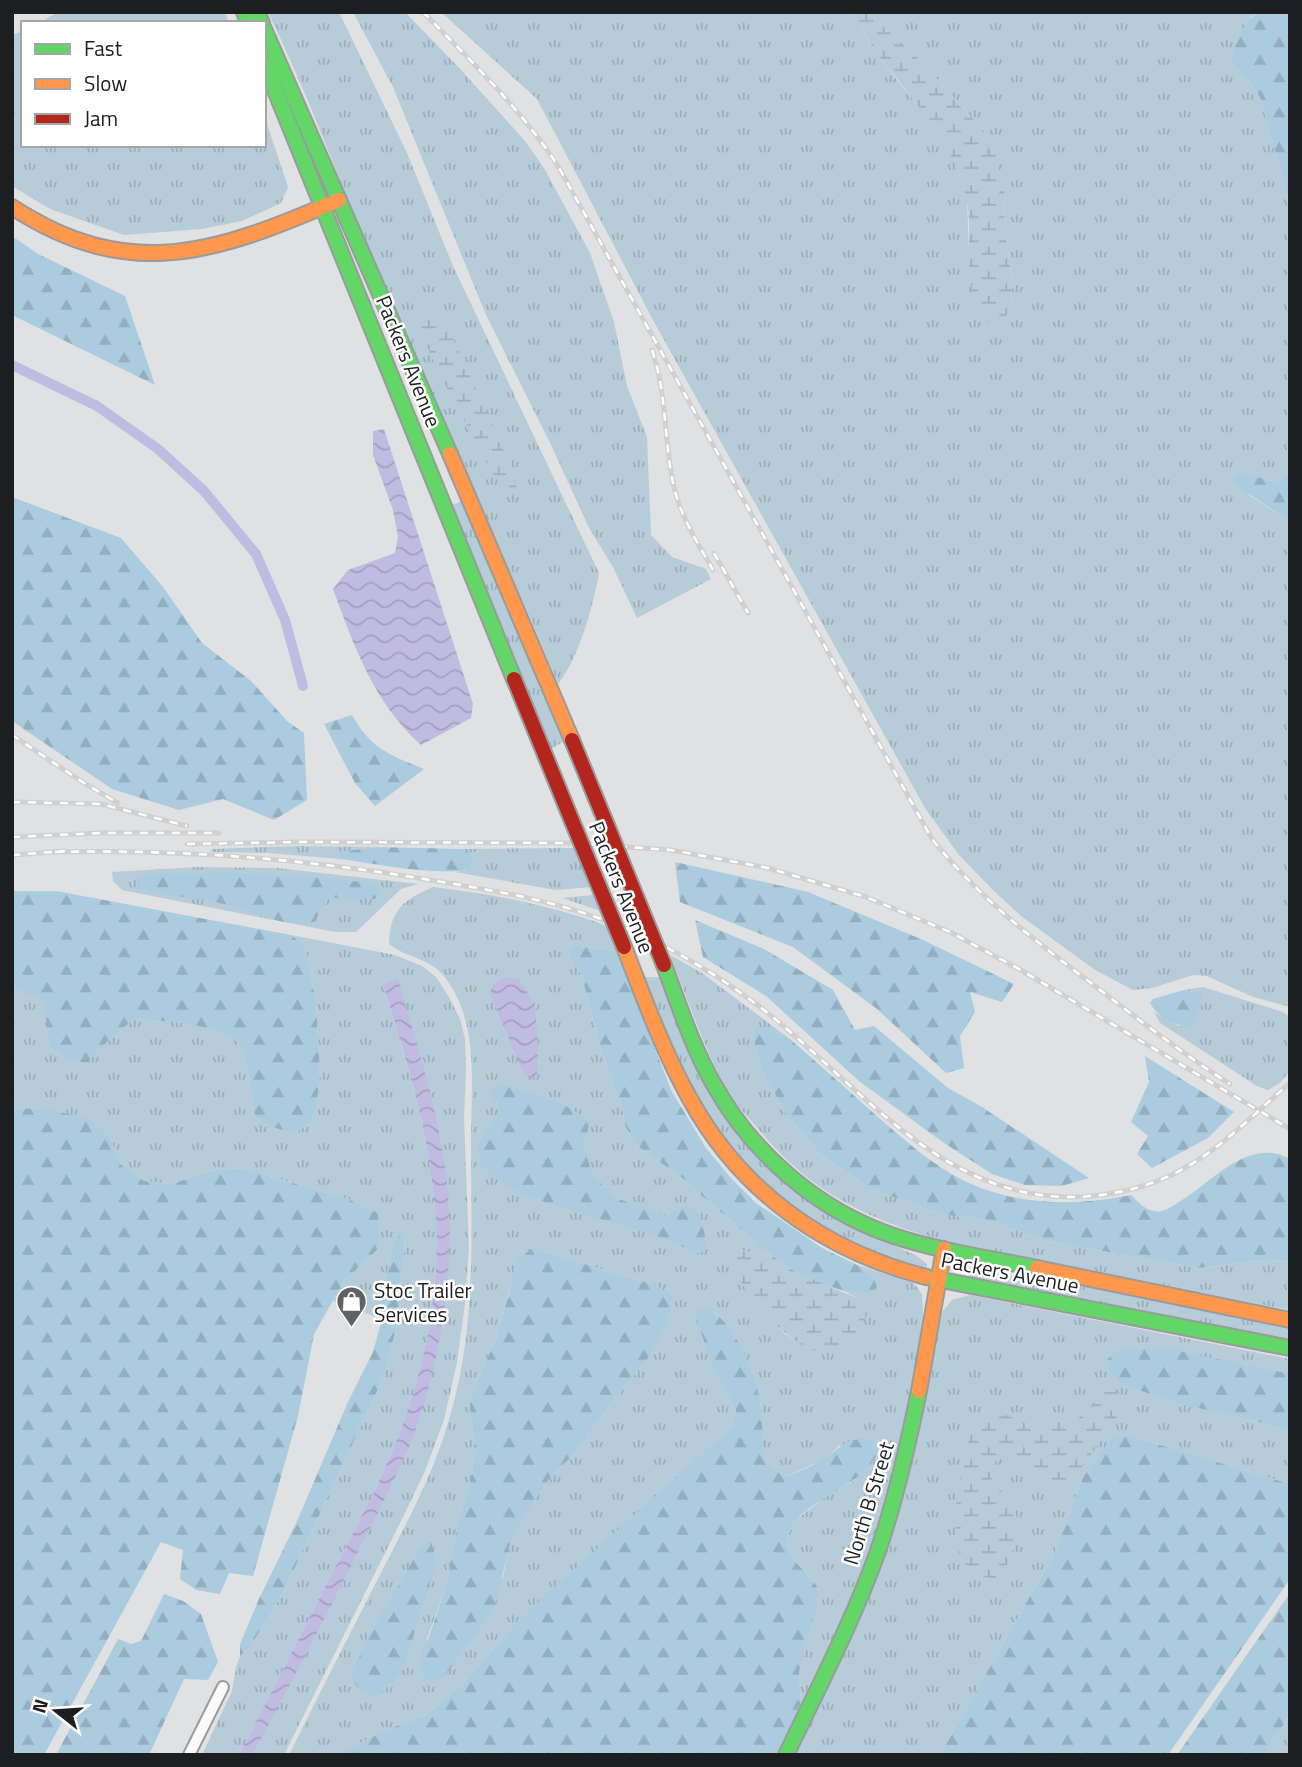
<svg xmlns="http://www.w3.org/2000/svg" width="1302" height="1767" font-family="'Titillium Web',sans-serif">
<style>
.grass{fill:url(#grass-tufts);fill-rule:evenodd}
.forest{fill:url(#forest-firs)}
.wetland{fill:url(#wetland-marsh)}
.water{fill:url(#water-waves)}
.lines{fill:none;stroke-linecap:round;stroke-linejoin:round}
.canal{stroke:#c0bbe1;stroke-width:10}
.street-casing{stroke:#999b9c;stroke-width:14}
.fast-casing{stroke:#999b9c;stroke-width:18}
.slow-casing{stroke:#999b9c;stroke-width:18}
.jam-casing{stroke:#999b9c;stroke-width:18}
.street{stroke:#fafafb;stroke-width:10}
.fast{stroke:#63d668;stroke-width:14}
.slow{stroke:#ff974d;stroke-width:14}
.jam{stroke:#b3261e;stroke-width:14}
.rail-casing{stroke:#d0d0d0;stroke-width:5}
.rail{stroke:#fff;stroke-width:2.5;stroke-dasharray:8;stroke-linecap:butt}
.jam-bridge-casing{stroke:#999b9c;stroke-width:18;stroke-linecap:butt}
.jam-bridge{stroke:#b3261e;stroke-width:14}
.labels{text-anchor:middle;dominant-baseline:central;stroke-width:5;stroke-linejoin:round;paint-order:stroke}
.street-label{font-size:21px;fill:#1d1e1f;stroke:#fff}
.poi-label{font-size:21px;fill:#1d1e1f;stroke:#fff;text-anchor:start}
</style>
<defs>
<pattern id="grass-tufts" width="24" height="20" patternUnits="userSpaceOnUse" patternTransform="scale(1.75)"><rect width="24" height="20" fill="#b6ccd8"/><path d="M3 7l-1-3M5 7V3M7 7l1-3M15 17l-1-3M17 17v-4M19 17l1-3" fill="none" stroke="#9cafb9"/></pattern>
<pattern id="forest-firs" width="22" height="20" patternUnits="userSpaceOnUse" patternTransform="scale(1.75)"><rect width="22" height="20" fill="#abcbde"/><path d="M5 1l3.5 6h-7zM16 11l3.5 6h-7z" fill="#93aebe"/></pattern>
<pattern id="wetland-marsh" width="20" height="14" patternUnits="userSpaceOnUse" patternTransform="scale(1.75)"><rect width="20" height="14" fill="#b6ccd8"/><path d="M1 5h8M5 5V1M11 12h8M15 12V8" fill="none" stroke="#9cafb9"/></pattern>
<pattern id="water-waves" width="16" height="10" patternUnits="userSpaceOnUse" patternTransform="scale(1.75)"><rect width="16" height="10" fill="#c0bbe1"/><path d="M0 5q4-4 8 0t8 0" fill="none" stroke="#a5a0c1"/></pattern>
</defs>
<rect width="100%" height="100%" fill="#dfe1e3"/>
<g class="grass">
<polygon points="58,12 225,12 229,23 39,23"/>
<path d="M 268,12 L 339,12 L 407,153 L 453,266 L 599,573 C 593,606 579,658 558,684 C 508,560 445,440 394,316 C 352,215 316,111 268,12 Z"/>
<polygon points="353,12 405,12 462,71 525,141 544,168 590,253 614,322 627,386 647,437 651,535 672,557 706,569 711,579 637,618 613,567 589,528 552,447 486,315 393,87"/>
<polygon points="441,12 851,12 858,19 870,44 896,79 930,119 954,160 967,198 970,280 1011,309 1012,279 1005,234 1004,191 983,130 913,53 867,12 1259,12 1251,17 1232,63 1249,81 1260,97 1290,205 1290,469 1279,483 1242,473 1249,495 1290,522 1290,1007 1253,997 1207,976 1193,975 1152,988 1133,990 1095,970 1021,916 993,890 959,855 925,808 654,322 537,99"/>
<polygon points="23,31 23,145 264,145 264,115 288,187 281,203 242,221 202,229 124,235 50,209 12,186 12,35"/>
<polygon points="462,501 564,741 551,749 452,505"/>
<polygon points="297,846 376,847 340,852 338,856 341,859 268,853 211,852 212,849"/>
<polygon points="575,848 591,887 556,890 455,872 470,870 473,858 470,852 460,849"/>
<polygon points="198,867 278,868 418,884 401,889 356,932 335,932 122,890 113,881 112,872"/>
<path d="M 433,887 C 492,894 551,905 607,926 L 616,951 L 571,945 L 569,957 L 581,974 L 603,1056 L 622,1106 L 625,1125 L 635,1144 L 689,1183 L 703,1197 L 774,1257 L 735,1249 L 729,1251 L 731,1267 L 758,1304 L 785,1334 L 809,1349 L 859,1299 L 844,1291 L 869,1294 L 874,1278 L 857,1265 L 913,1283 L 918,1288 L 922,1295 L 923,1309 L 922,1336 L 905,1422 L 886,1497 L 870,1549 L 851,1599 L 801,1703 L 799,1673 L 817,1586 L 794,1560 L 786,1542 L 793,1522 L 824,1498 L 855,1480 L 840,1445 L 825,1459 L 785,1477 L 767,1465 L 762,1445 L 761,1405 L 735,1337 L 716,1313 L 702,1308 L 717,1377 L 736,1410 L 732,1427 L 501,1640 L 461,1686 L 426,1715 L 389,1729 L 335,1755 L 289,1755 C 319,1693 351,1632 382,1571 C 408,1520 435,1471 450,1416 C 477,1325 471,1232 471,1138 C 471,1084 480,1020 443,975 C 428,957 406,958 389,944 C 390,910 403,900 433,887 ZM 532,1248 L 654,1285 L 672,1295 L 648,1358 L 611,1403 L 575,1453 L 549,1479 L 511,1535 L 503,1577 L 426,1641 L 446,1587 L 457,1525 L 472,1473 L 475,1446 L 469,1399 L 496,1339 L 510,1287 Z"/>
<polygon points="594,895 601,911 562,898"/>
<path d="M 291,935 L 395,955 L 422,966 L 436,977 L 449,997 L 460,1019 L 465,1039 L 466,1072 L 464,1118 L 469,1249 L 465,1304 L 457,1362 L 444,1420 L 425,1471 L 404,1515 L 284,1755 L 252,1755 L 386,1495 L 441,1330 L 449,1208 L 443,1161 L 383,985 C 406,1058 429,1133 435,1209 C 443,1306 417,1401 376,1488 L 239,1755 L 202,1755 L 232,1691 L 236,1667 L 240,1656 L 250,1647 L 283,1593 L 385,1374 L 397,1324 L 405,1236 L 394,1242 L 381,1299 L 382,1319 L 333,1301 L 344,1281 L 377,1250 L 377,1213 L 350,1200 L 243,1168 L 209,1171 L 172,1184 L 144,1181 L 121,1165 L 110,1137 L 40,1108 L 12,1109 L 12,988 L 43,998 L 87,1063 L 107,1042 L 134,1019 C 160,1021 223,1022 240,1045 C 246,1053 252,1101 255,1115 L 294,1133 L 310,1124 L 317,1105 L 320,1071 L 316,1003 L 305,947 Z"/>
<path d="M 670,955 L 702,973 L 790,1039 L 769,1029 L 755,1047 L 761,1069 L 787,1115 L 821,1155 L 873,1190 L 946,1215 L 990,1220 L 1046,1241 L 1199,1268 L 1244,1262 L 1290,1260 L 1290,1310 L 941,1240 C 863,1218 806,1189 755,1125 C 746,1115 735,1104 728,1092 C 704,1049 688,1000 670,955 Z"/>
<path d="M 645,977 L 661,977 L 681,1029 L 729,1119 L 861,1230 L 917,1256 L 927,1264 L 927,1268 C 851,1257 765,1197 720,1135 C 685,1088 667,1031 645,977 Z"/>
<polygon points="1203,987 1283,1012 1290,1017 1290,1071 1280,1083 1268,1090 1257,1086 1160,1023 1154,1012 1179,1026 1190,1027 1201,993 1184,990"/>
<polygon points="979,1271 1120,1292 1290,1327 1290,1343 971,1279 969,1276"/>
<path d="M 970,1295 L 1290,1359 L 1290,1374 L 1263,1370 L 1253,1420 L 1290,1432 L 1290,1484 L 1130,1436 L 1083,1477 L 1055,1552 L 940,1755 L 794,1755 C 833,1676 872,1598 898,1515 C 919,1448 926,1379 943,1311 L 952,1300 Z"/>
<polygon points="1290,1710 1290,1755 1262,1755 1285,1724"/>
</g>
<g class="forest">
<path d="M 1259,12 L 1290,12 L 1290,205 L 1260,97 L 1249,81 L 1232,63 C 1234,44 1242,23 1259,12 Z"/>
<polygon points="12,236 38,254 125,296 155,385 12,315"/>
<polygon points="1290,469 1290,522 1233,483 1234,476 1242,473 1279,483"/>
<polygon points="12,497 121,538 163,587 202,643 251,681 287,721 304,733 307,800 274,820 223,799 179,810 112,789 12,721"/>
<path d="M 352,715 C 372,750 388,754 424,769 L 375,806 L 355,783 L 324,724 Z"/>
<path d="M 376,847 L 460,849 L 470,852 L 473,858 L 470,870 C 428,875 383,865 341,859 L 338,856 L 340,852 Z"/>
<polygon points="675,862 808,892 923,940 1014,984 1002,1002 970,992 975,1012 960,1036 964,1068 946,1073 877,1009 793,947 680,902"/>
<path d="M 234,873 L 312,877 L 373,883 L 381,891 L 375,899 L 329,898 L 320,909 L 316,921 C 287,932 245,907 215,902 C 189,897 164,896 139,888 L 136,879 L 148,874 Z"/>
<path d="M 12,891 L 56,891 L 291,935 L 305,946 L 316,1003 L 320,1071 L 317,1105 L 310,1124 L 294,1133 L 272,1127 L 255,1115 C 252,1101 246,1053 240,1045 C 223,1023 160,1021 134,1019 L 107,1042 L 87,1063 L 71,1060 L 50,1046 L 43,999 L 12,988 Z"/>
<polygon points="695,920 764,949 833,990 855,1030 874,1026 948,1088 982,1107 1089,1178 1062,1186 1025,1185 992,1174 944,1143 859,1081 766,996 703,957"/>
<polygon points="571,945 616,951 672,1092 706,1148 731,1178 756,1203 822,1248 857,1265 874,1278 877,1288 869,1294 844,1291 823,1284 796,1272 774,1257 703,1197 689,1183 635,1144 625,1125 622,1106 603,1056 581,974 569,957"/>
<path d="M 1184,990 L 1202,993 L 1201,1006 L 1190,1028 C 1175,1025 1157,1017 1150,1003 L 1153,999 Z"/>
<path d="M 755,1028 L 770,1029 L 790,1039 C 817,1063 844,1086 870,1110 C 905,1140 940,1174 984,1189 C 1031,1206 1083,1205 1131,1195 C 1138,1202 1144,1209 1154,1211 C 1164,1213 1171,1207 1179,1202 C 1213,1182 1248,1136 1290,1159 L 1290,1260 L 1244,1262 L 1199,1268 L 1046,1241 L 990,1220 L 946,1215 L 873,1190 L 821,1155 L 787,1115 L 761,1069 L 755,1047 Z"/>
<polygon points="1145,1056 1234,1112 1208,1138 1152,1168 1137,1154 1148,1136 1131,1122 1149,1082"/>
<path d="M 496,1084 C 529,1092 563,1100 590,1121 L 584,1144 L 592,1175 L 616,1198 L 667,1216 L 683,1207 L 693,1208 L 704,1228 L 706,1250 L 697,1254 L 669,1240 L 525,1196 L 492,1175 L 480,1164 L 478,1145 L 498,1115 L 498,1103 L 488,1093 Z"/>
<polygon points="40,1108 87,1118 110,1137 121,1165 144,1181 172,1184 209,1171 243,1168 350,1200 378,1213 379,1230 377,1250 344,1281 314,1334 298,1416 253,1576 229,1573 220,1594 196,1590 180,1579 183,1550 161,1542 44,1755 12,1755 12,1109"/>
<polygon points="400,1234 405,1236 397,1324 385,1374 283,1593 250,1647 240,1656 240,1644 259,1599 298,1519 348,1402 373,1352 382,1319 381,1299 394,1242"/>
<polygon points="532,1248 654,1285 673,1295 668,1319 648,1358 611,1403 575,1453 549,1479 512,1535 494,1610 443,1678 427,1680 418,1668 446,1587 457,1525 472,1473 475,1446 469,1399 496,1339 518,1260"/>
<path d="M 703,1308 C 707,1310 714,1311 717,1315 C 739,1333 757,1379 761,1407 C 763,1428 761,1444 767,1465 L 785,1477 C 798,1472 810,1467 822,1460 C 839,1451 845,1436 867,1440 C 874,1441 876,1444 879,1450 C 863,1486 820,1493 795,1521 C 790,1526 789,1535 786,1542 L 794,1560 L 817,1586 L 817,1607 L 805,1645 L 799,1673 L 801,1703 L 776,1755 L 335,1755 L 389,1729 L 426,1715 L 461,1686 L 501,1640 L 538,1602 L 732,1427 L 736,1410 L 717,1377 L 694,1313 Z"/>
<polygon points="1164,1348 1290,1374 1290,1432 1253,1420 1180,1404 1124,1385 1110,1372 1106,1361 1116,1350"/>
<polygon points="1130,1436 1290,1484 1290,1579 1168,1755 940,1755 1055,1552 1083,1477 1113,1437"/>
<path d="M 431,1540 L 436,1563 L 402,1672 L 378,1697 C 362,1692 355,1689 351,1673 L 372,1631 L 419,1550 Z"/>
<polygon points="1290,1593 1290,1710 1285,1723 1266,1751 1262,1755 1177,1755"/>
<polygon points="164,1594 183,1601 201,1614 218,1662 208,1680 184,1679 149,1755 56,1755 118,1639 131,1644 141,1641"/>
</g>
<g class="wetland">
<path d="M 851,12 L 867,12 L 913,53 L 983,130 L 996,154 L 1004,191 L 1005,234 L 1012,279 L 1011,309 L 1002,320 L 992,324 C 955,292 976,238 966,197 C 952,137 908,96 873,48 C 865,36 862,22 851,12 Z"/>
<path d="M 426,314 L 439,319 L 450,333 L 495,429 L 515,476 L 516,490 L 508,492 C 490,474 481,451 469,429 C 450,394 430,359 418,321 Z"/>
<path d="M 735,1249 L 774,1257 L 796,1272 L 859,1299 L 868,1312 L 855,1343 C 848,1346 837,1353 830,1353 C 793,1357 740,1287 726,1257 L 729,1250 Z"/>
<path d="M 1104,1392 L 1118,1392 L 1121,1403 L 1115,1422 L 1071,1481 L 1056,1486 L 1018,1466 L 1002,1456 L 989,1468 C 991,1489 1005,1489 1013,1505 C 1024,1530 1012,1558 999,1579 C 979,1579 960,1566 957,1545 C 953,1516 960,1443 979,1420 C 983,1416 988,1413 992,1410 L 1019,1420 L 1074,1423 Z"/>
</g>
<g class="water">
<path d="M 384,429 L 473,704 L 471,718 L 421,745 C 374,703 354,646 333,589 L 348,570 L 395,553 L 398,536 L 393,510 L 373,455 L 373,431 Z"/>
<path d="M 506,977 L 519,979 L 535,1005 L 538,1044 L 537,1076 L 531,1078 L 523,1072 L 490,994 C 492,983 496,981 506,977 Z"/>
<path d="M 398,979 C 419,1052 445,1131 449,1207 C 453,1282 438,1377 409,1447 C 392,1487 370,1527 351,1566 C 319,1630 286,1693 252,1755 L 239,1755 L 376,1488 C 417,1401 443,1306 435,1209 C 429,1132 406,1057 383,985 Z"/>
</g>
<g class="lines">
<polyline class="canal" points="12,365 97,406 158,449 204,491 256,554 285,620 303,686"/>
<defs>
<polyline id="street" points="189,1755 223,1687"/>
<g id="fast">
<polyline points="244,12 248,23"/>
<polyline points="257,12 262,23"/>
<polyline points="264,29 450,454"/>
<polyline points="264,63 514,679"/>
<path d="M 664,965 C 679,1005 692,1046 713,1083 C 751,1152 816,1209 891,1235 C 938,1251 988,1258 1037,1268"/>
<polyline points="926,1277 1290,1348"/>
<path d="M 786,1755 C 818,1688 853,1621 878,1551 C 896,1499 908,1445 919,1391"/>
</g>
<g id="slow">
<path d="M 12,207 C 132,285 219,251 339,200"/>
<polyline points="450,454 572,740"/>
<path d="M 624,947 C 644,998 663,1051 690,1099 C 741,1192 825,1251 926,1277"/>
<polyline points="1037,1268 1290,1320"/>
<polyline points="919,1391 944,1249"/>
</g>
<g id="jam">
<polyline points="514,679 572,821"/>
<polyline points="572,740 606,823"/>
</g>
</defs>
<use href="#street" class="street-casing"/>
<use href="#fast" class="fast-casing"/>
<use href="#slow" class="slow-casing"/>
<use href="#jam" class="jam-casing"/>
<use href="#street" class="street"/>
<use href="#fast" class="fast"/>
<use href="#slow" class="slow"/>
<use href="#jam" class="jam"/>
<defs>
<g id="rail">
<path d="M 423,12 C 471,61 520,108 558,166 L 932,839 C 978,897 1036,942 1095,986 C 1139,1020 1183,1054 1230,1084"/>
<path d="M 652,350 C 668,396 663,444 675,491 C 682,519 699,545 713,570"/>
<polyline points="714,553 748,613"/>
<polyline points="12,735 84,783 118,803"/>
<polyline points="12,802 101,804 187,826"/>
<polyline points="12,837 102,833 219,833"/>
<polyline points="187,844 305,842 568,843 671,850 768,868 866,897 950,932 1019,969 1290,1129"/>
<path d="M 55,852 C 181,849 306,859 430,880 C 498,891 565,902 629,930 C 677,950 722,978 764,1010 C 865,1090 949,1209 1092,1196 C 1124,1193 1156,1184 1183,1169 C 1223,1147 1256,1112 1290,1083"/>
<polyline points="12,855 65,851"/>
</g>
</defs>
<use href="#rail" class="rail-casing"/>
<use href="#rail" class="rail"/>
<defs>
<g id="jam-bridge">
<polyline points="572,821 624,947"/>
<polyline points="606,823 664,965"/>
</g>
</defs>
<use href="#jam-bridge" class="jam-bridge-casing"/>
<use href="#jam-bridge" class="jam-bridge"/>
</g>
<defs>
<symbol id="shop-pin" viewBox="-11 -11 22 30"><path d="M0 17L-7.5 6A9.5 9.5 0 1 1 7.5 6Z" fill="#616264" stroke="#fff"/><path d="M-5-2.5h2.3a2.7 3.5 0 0 1 5.4 0H5L5.5 6h-11ZM-1.5-2.5h3a1.5 2.3 0 0 0-3 0Z" fill="#fff"/></symbol>
</defs>
<g fill-rule="evenodd">
<use href="#shop-pin" x="334" y="1284" width="35" height="47"/>
</g>
<g class="labels">
<g class="street-label">
<text transform="translate(409 361) rotate(68)">Packers Avenue</text>
<text transform="translate(622 887) rotate(68)">Packers Avenue</text>
<text transform="translate(1010 1272) rotate(11)">Packers Avenue</text>
<text transform="translate(868 1503) rotate(-73)">North B Street</text>
</g>
<g class="poi-label">
<text x="374" y="1290">Stoc Trailer<tspan x="374" dy="24">Services</tspan></text>
</g>
</g>
<rect width="1302" height="1767" fill="none" stroke="#1d1e1f" stroke-width="28"/>
<rect x="21" y="21" width="245" height="126" fill="#ffffff" stroke="#a5a5a5" stroke-width="2"/>
<rect x="35" y="44" width="35" height="10" fill="#63d668" stroke="#a5a5a5" stroke-width="2"/>
<text x="84" y="56" font-size="21" fill="#1d1e1f">Fast</text>
<rect x="35" y="79" width="35" height="10" fill="#ff974d" stroke="#a5a5a5" stroke-width="2"/>
<text x="84" y="91" font-size="21" fill="#1d1e1f">Slow</text>
<rect x="35" y="114" width="35" height="10" fill="#b3261e" stroke="#a5a5a5" stroke-width="2"/>
<text x="84" y="126" font-size="21" fill="#1d1e1f">Jam</text>
<g transform="translate(56 1711) rotate(287)" stroke="#ffffff" stroke-width="5" paint-order="stroke">
<path d="M0-5L12 26L0 18L-12 26Z" fill="#1d1e1f"/>
<text y="-10" font-size="19" font-weight="bold" text-anchor="middle" fill="#1d1e1f">N</text>
</g>
</svg>
